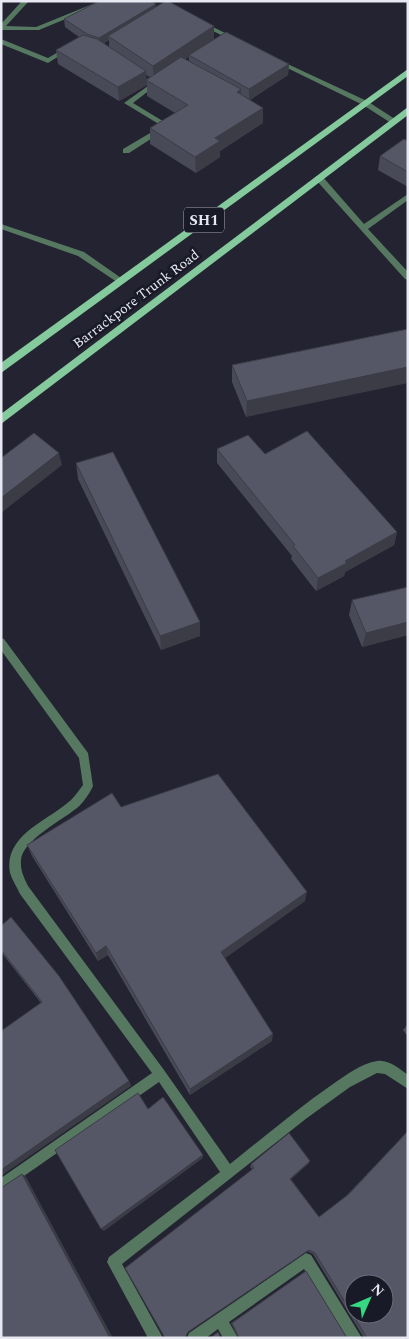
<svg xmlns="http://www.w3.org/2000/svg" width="409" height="1339" font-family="Spectral,serif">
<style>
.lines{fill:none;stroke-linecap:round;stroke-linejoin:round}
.minor{fill:#567760;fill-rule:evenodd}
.primary{fill:#85ca9c;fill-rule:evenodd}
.wall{fill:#494a58;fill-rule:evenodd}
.shaded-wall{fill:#3c3c47}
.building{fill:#555666;stroke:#3c3c47;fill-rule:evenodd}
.labels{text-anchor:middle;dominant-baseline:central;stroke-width:5;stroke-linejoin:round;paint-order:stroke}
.far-street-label{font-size:14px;fill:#e7e8f1;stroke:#191a27}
.shield{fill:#191a27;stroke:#a9aab4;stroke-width:1}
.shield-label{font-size:15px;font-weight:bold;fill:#e7e8f1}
</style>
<rect width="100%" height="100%" fill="#232331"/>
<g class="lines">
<g class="minor">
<polygon points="22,1 29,1 6,26 36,27 100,1 109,1 39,30 1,30 1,24"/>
<polygon points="203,22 237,39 238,40 233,41 201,25 200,24"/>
<polygon points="1,39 48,58 65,48 70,49 48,63 1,44"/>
<polygon points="275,60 279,60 367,101 398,121 394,123 391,123 363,105 275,62"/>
<polygon points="155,81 160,82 133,103 171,126 129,153 123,153 123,149 162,126 124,103"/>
<polygon points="316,176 322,176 364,224 408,194 408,200 368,229 408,272 408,280 405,279 316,180"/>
<polygon points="1,224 84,252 124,280 120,283 117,282 78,256 1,229"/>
<path d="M 1,638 L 4,639 L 88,753 L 93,786 C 90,793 83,803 77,808 C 62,820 22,841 21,860 C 20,870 24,878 28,886 L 164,1070 L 230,1164 C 264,1137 297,1109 333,1084 C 346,1075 362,1063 377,1061 C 388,1059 400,1069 408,1075 L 408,1089 L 385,1074 L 377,1073 L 350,1087 L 307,1118 L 122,1264 L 163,1338 L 148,1338 L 107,1262 L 109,1257 L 220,1172 L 159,1082 L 1,1192 L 1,1178 L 152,1073 L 20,894 C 17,887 12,880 10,873 C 3,835 48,821 71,800 C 75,796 79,790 83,785 L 79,758 L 1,650 Z"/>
<polygon points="306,1253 311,1255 362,1338 347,1338 304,1269 229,1322 238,1338 223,1338 218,1329 206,1338 187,1338 189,1333"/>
</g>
<g class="primary">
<polygon points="408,69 408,76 1,373 1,363"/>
<polygon points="408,107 408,115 1,424 1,414"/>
</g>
</g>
<g class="wall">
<path d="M 156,4 L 156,7 L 214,26 L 214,40 L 289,64 L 288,75 L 250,100 L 263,108 L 263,123 L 220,151 L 220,157 L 196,173 L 150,144 L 150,128 L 175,113 L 147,96 L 147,85 L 119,101 L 58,64 L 56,50 L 79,37 L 65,27 L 64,19 ZM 109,40 L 109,47 L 104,43 ZM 189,57 L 189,61 L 184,59 ZM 146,75 L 150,77 L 146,80 Z"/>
<polygon points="408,141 408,187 378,170 380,156"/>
<polygon points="408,329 246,417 232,382 232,365"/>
<polygon points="217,449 265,454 397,532 394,545 345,572 344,576 316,591 291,559 292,556 217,463"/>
<polygon points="76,463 200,622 200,636 161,650 78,479"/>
<polygon points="408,587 408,635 362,647 349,615 352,600"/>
<polygon points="121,807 305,901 225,958 272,1041 190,1095 108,955 98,961 32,856 27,845"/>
<polygon points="1,926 129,1081 131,1086 41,1003 1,952"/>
<polygon points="408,1024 408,1037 403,1030"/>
<polygon points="408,1131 408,1338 364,1338 313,1254 307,1251 165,1338 252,1169 250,1167 251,1164 310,1161 308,1164 291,1179 319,1217 346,1196"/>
<polygon points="306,1271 347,1338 238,1338 231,1323"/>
</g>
<g class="shaded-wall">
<polygon points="156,4 156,11 108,36 109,40 100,46 99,38"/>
<polygon points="214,26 214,40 189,55 189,57 154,80 153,66"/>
<polygon points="289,64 288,75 249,100 249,89"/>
<polygon points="146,71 147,85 119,101 118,87"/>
<polygon points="241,89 241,105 237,92"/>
<polygon points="263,108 263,123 220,151 220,157 196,173 195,157 215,138"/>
<polygon points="408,367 408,383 246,417 247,401"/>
<polygon points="59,453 62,465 1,513 1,498"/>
<polygon points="397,532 394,545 345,572 344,576 316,591 318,578 345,561"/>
<polygon points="200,622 200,636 161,650 160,636"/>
<polygon points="408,622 408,635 362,647 366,633"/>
<polygon points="307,892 305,901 221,961 221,952"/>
<polygon points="106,946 108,955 98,961 96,953"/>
<polygon points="273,1034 272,1041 190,1095 190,1089"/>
<polygon points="129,1081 131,1086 1,1176 1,1170"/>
<polygon points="203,1155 203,1158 104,1231 101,1229"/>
<polygon points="310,1161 308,1164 289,1181 290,1179"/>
<polygon points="22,1174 26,1177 113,1338 110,1338"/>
</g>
<g class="building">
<polygon points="99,1 151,1 156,4 99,38 87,34 64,19"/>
<polygon points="168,1 214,26 153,66 108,36 164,2"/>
<polygon points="226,32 289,64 249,89 189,55"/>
<polygon points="83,35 97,39 146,71 118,87 56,50"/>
<polygon points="181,57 241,89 237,92 263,108 215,138 220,141 195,157 150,128 188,105 146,80"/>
<polygon points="404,139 408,141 408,172 380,156"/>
<polygon points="408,329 408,367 247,401 232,365"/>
<polygon points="307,431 397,532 345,561 347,563 318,578 293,546 295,545 217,449 248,435 265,454"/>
<polygon points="34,433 59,453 1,498 1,458"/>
<polygon points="113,452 200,622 160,636 76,463"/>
<polygon points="408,587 408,622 366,633 352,600"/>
<polygon points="218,774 307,892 221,952 273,1034 190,1089 106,946 96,953 27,845 112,793 121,807"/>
<polygon points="11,917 59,976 129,1081 1,1170 1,1031 42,1002 1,950 1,926"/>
<polygon points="138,1093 148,1109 163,1097 203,1155 101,1229 55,1150"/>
<path d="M 408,1131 L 408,1338 L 367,1338 L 315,1253 L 309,1250 L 188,1332 L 185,1338 L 165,1338 L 125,1268 L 254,1168 L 251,1164 L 289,1133 L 310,1161 L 290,1179 L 319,1217 L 349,1194 ZM 354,1284 L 384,1284 L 384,1314 L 354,1314 Z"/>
<polygon points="22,1174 110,1338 1,1338 1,1188"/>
<polygon points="306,1271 347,1338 239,1338 232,1323"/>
<polygon points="218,1332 221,1338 210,1338"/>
</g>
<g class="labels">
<g class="far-street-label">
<text transform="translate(136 299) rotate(-37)">Barrackpore Trunk Road</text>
</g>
<rect class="shield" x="184" y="207.5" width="40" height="25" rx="4"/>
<g class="shield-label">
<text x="204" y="220">SH1</text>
</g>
</g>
<rect width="409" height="1339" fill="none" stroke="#e7e8f1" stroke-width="5"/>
<g transform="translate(369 1299) rotate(45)"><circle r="24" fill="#191a27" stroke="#6b6c78"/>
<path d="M0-4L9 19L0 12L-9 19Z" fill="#36d881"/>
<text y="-8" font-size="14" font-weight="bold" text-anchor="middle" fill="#e7e8f1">N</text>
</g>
</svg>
